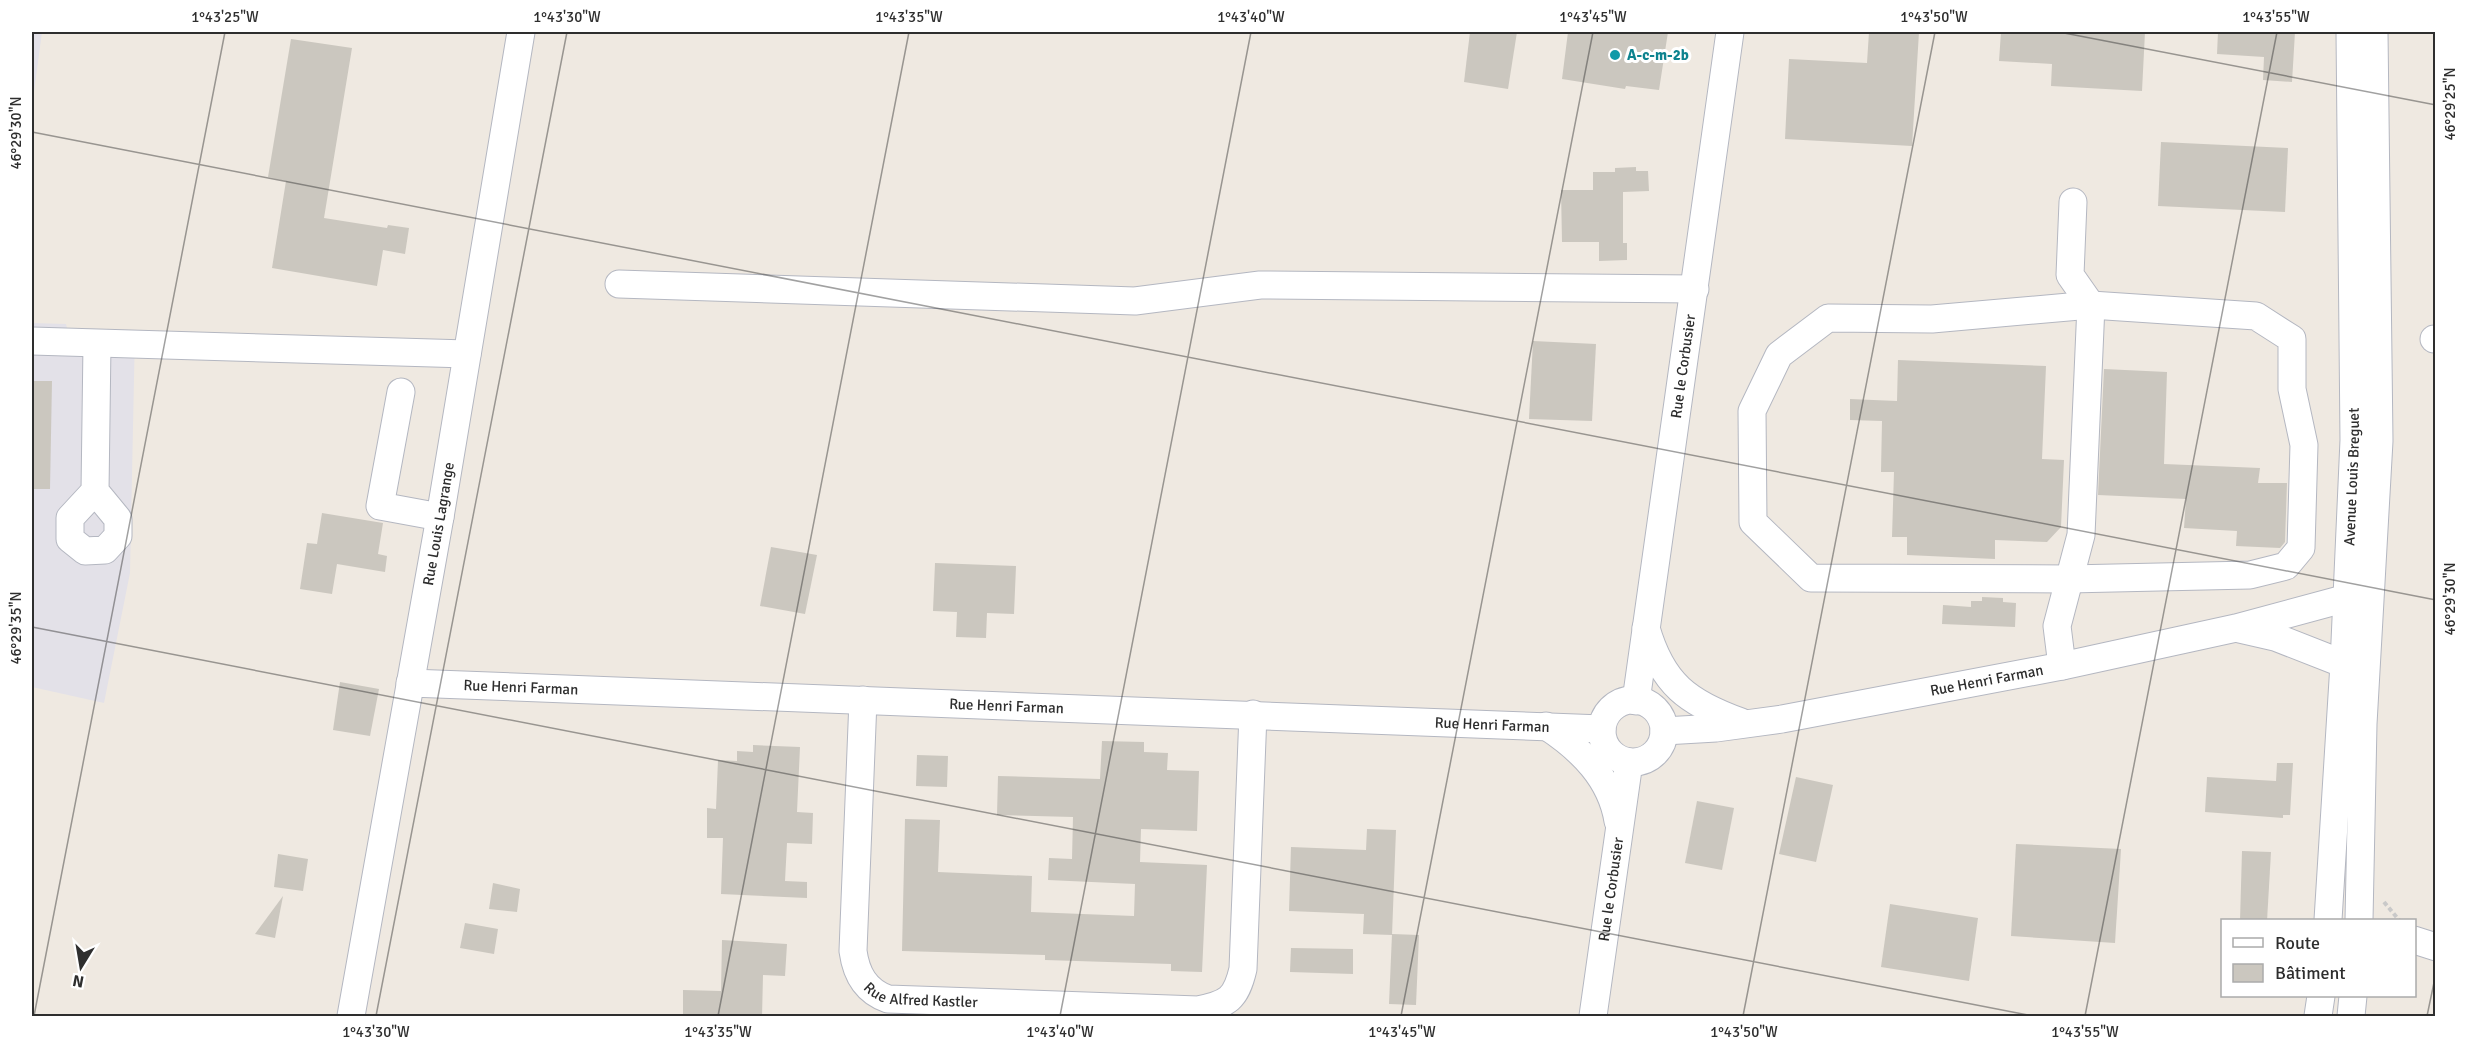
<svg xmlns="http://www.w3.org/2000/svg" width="2467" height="1048" font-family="Signika,sans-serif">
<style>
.industrial{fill:#e3e1e8}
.building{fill:#cbc7bf}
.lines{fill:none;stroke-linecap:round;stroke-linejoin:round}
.minor-casing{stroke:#b4b7c1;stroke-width:29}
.path{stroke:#c9c9c9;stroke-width:4;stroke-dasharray:4.5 3;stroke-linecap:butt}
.minor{stroke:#fff;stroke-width:27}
.ticks{fill:none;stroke:#2e2e2e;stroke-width:1.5;stroke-opacity:0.45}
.culture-dot{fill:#0f9aa8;stroke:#fff;stroke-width:2}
.labels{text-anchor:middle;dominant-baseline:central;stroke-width:6;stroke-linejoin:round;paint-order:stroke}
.culture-label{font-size:15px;font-weight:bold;fill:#0d838f;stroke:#fff;text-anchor:start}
.street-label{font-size:15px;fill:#2e2e2e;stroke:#fff}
.neatline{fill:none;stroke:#2e2e2e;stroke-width:2}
.ticks-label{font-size:15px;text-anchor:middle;fill:#2e2e2e}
</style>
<rect width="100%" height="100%" fill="#efe9e1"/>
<g class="industrial">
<polygon points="32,32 42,32 32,107"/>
<polygon points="32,323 66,324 67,328 135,330 130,573 104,703 32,687"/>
</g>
<g class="building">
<polygon points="1470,32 1517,32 1508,89 1464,82"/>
<polygon points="1568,32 1668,32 1659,90 1626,86 1625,89 1562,79"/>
<polygon points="1869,32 1919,32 1912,146 1785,139 1789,59 1867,63"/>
<polygon points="2001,32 2145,32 2142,91 2051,86 2052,64 1999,61"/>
<polygon points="2218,32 2295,32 2292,82 2263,80 2264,57 2217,54"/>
<polygon points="291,39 352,48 324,218 387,228 388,225 409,228 405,254 383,250 377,286 272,268 286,181 268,177"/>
<polygon points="2161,142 2288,148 2285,212 2158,206"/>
<polygon points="1636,167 1636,171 1648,171 1649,191 1623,192 1623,243 1627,243 1627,260 1599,261 1599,242 1562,242 1561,190 1593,190 1593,172 1615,172 1615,168"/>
<polygon points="1533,341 1596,344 1592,421 1529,419"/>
<polygon points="1898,360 2046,366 2042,459 2064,460 2061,527 2047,542 1995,540 1995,559 1907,555 1907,537 1892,537 1894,472 1881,472 1882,421 1850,420 1850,399 1897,401"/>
<polygon points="2104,369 2167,372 2164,464 2260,468 2258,483 2287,483 2285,542 2280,548 2236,546 2237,531 2184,528 2186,499 2098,495"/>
<polygon points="32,381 52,381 50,489 32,489"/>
<polygon points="322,513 383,523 378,554 387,556 385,572 337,564 332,594 300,589 307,543 317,544"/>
<polygon points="771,547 817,555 805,614 760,606"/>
<polygon points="935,563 1016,566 1014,614 987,613 986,638 956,637 957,612 933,611"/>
<polygon points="1982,597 2003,598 2003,602 2016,603 2015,627 1942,624 1943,605 1971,607 1971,601 1982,601"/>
<polygon points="340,682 379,689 370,736 333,730"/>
<polygon points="1102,741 1144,742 1144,752 1168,753 1167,770 1199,771 1197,831 1141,829 1140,862 1207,865 1202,972 1171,971 1171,964 1045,960 1045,955 902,951 905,819 940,820 938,872 1032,876 1031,912 1134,916 1135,884 1048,880 1049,858 1072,859 1073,817 997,815 998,776 1100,779"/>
<polygon points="753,745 800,747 797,812 813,813 812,844 787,843 785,881 807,882 807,898 721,894 723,838 707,838 707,808 716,809 718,760 737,761 737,751 753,752"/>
<polygon points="917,755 948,756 947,787 916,786"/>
<polygon points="2277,763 2293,763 2290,815 2283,815 2283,818 2205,812 2207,777 2276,781"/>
<polygon points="1796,777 1833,785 1816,862 1779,854"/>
<polygon points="1697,801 1734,808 1722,870 1685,863"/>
<polygon points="1367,829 1396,830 1392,935 1363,934 1364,914 1289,911 1291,847 1366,850"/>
<polygon points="2016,844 2121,849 2115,943 2011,936"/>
<polygon points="2242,851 2271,852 2267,921 2240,921"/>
<polygon points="278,854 308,859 303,891 274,887"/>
<polygon points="493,883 520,889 517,912 489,909"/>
<polygon points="283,896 275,938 255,934"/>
<polygon points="1890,904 1978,918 1969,981 1881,967"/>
<polygon points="465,923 498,929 494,954 460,948"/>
<polygon points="1392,934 1419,935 1416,1005 1389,1004"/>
<polygon points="722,940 787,944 785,976 763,975 762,1017 683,1017 683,990 721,991"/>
<polygon points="1291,948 1353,949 1353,974 1290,972"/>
</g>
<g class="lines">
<defs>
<g id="minor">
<polyline points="619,284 1135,301 1260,285 1695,289"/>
<polygon points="2091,305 2256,316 2292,339 2292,389 2304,445 2301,548 2286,566 2250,575 2069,579 1811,578 1753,522 1752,411 1779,355 1828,318 1932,319"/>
<polyline points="2434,339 2436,339"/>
<polyline points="32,341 467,354"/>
<polyline points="401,392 380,506 440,517"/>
<polyline points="95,491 118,519 118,536 105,550 85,551 70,539 70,518 95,491 97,344"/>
<path d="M 1646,628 C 1662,684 1688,703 1741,722"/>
<polyline points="2240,629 2275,637 2344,664 2361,665"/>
<polyline points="2062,666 2057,626 2081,535 2091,305 2070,275 2073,202"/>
<path id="s1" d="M 410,683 L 1602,729"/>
<path id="s2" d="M 863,700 L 853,951 C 856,973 865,991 888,999 L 1198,1010 C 1228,1004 1236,999 1243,969 L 1253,714"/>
<circle cx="1633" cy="731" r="31"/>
<path id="s3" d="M 1636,701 L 1730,32"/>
<path d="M 1546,726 C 1581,749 1611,778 1618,821"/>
<path id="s4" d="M 1664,731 L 1716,728 L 1782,719 L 2062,666 L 2236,628 L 2347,598 L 2363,598"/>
<path id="s5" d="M 2328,920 L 2344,664 L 2354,440 L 2350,32"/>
<polyline points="2359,920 2363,724 2379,441 2374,32"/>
<polyline points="2414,940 2436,947"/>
<path id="s6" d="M 351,1016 L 440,517 L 521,32"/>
<path id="s7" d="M 1593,1016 L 1629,762"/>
<polyline points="2318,1016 2321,996"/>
<polyline points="2351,1016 2353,996"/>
</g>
</defs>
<use href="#minor" class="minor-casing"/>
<polyline class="path" points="2384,902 2399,920"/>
<use href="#minor" class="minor"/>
</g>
<path class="ticks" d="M 2059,32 L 2436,105M 32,132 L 2436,600M 32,627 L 2033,1016M 34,1016 L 225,32M 376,1016 L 567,32M 718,1016 L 909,32M 1060,1016 L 1251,32M 1401,1016 L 1593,32M 1743,1016 L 1935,32M 2085,1016 L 2277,32M 2427,1016 L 2436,973"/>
<circle class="culture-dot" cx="1615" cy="55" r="6"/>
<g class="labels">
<g class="culture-label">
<text x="1627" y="55">A-c-m-2b</text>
</g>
<g class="street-label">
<text stroke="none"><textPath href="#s3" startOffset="338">Rue le Corbusier</textPath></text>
<text stroke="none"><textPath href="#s5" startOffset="444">Avenue Louis Breguet</textPath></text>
<text stroke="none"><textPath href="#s6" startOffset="500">Rue Louis Lagrange</textPath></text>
<text stroke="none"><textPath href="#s4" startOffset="327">Rue Henri Farman</textPath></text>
<text stroke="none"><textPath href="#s1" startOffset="111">Rue Henri Farman</textPath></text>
<text stroke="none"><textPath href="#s1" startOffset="597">Rue Henri Farman</textPath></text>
<text stroke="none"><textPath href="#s1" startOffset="1083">Rue Henri Farman</textPath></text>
<text stroke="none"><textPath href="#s7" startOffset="128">Rue le Corbusier</textPath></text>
<text stroke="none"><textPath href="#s2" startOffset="346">Rue Alfred Kastler</textPath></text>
</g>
</g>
<rect width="2467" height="1048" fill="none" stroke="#ffffff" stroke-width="66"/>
<rect x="2221" y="919" width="195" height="78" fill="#ffffff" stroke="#ababab" stroke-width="1.5"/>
<rect x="2233" y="938" width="30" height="9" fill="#ffffff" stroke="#ababab" stroke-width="1.5"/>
<text x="2275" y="949" font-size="18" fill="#2e2e2e">Route</text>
<rect x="2233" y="964" width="30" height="18" fill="#cbc7bf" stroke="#ababab" stroke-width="1.5"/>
<text x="2275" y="979" font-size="18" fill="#2e2e2e">Bâtiment</text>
<g transform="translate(81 967) rotate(191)" stroke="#ffffff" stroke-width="4.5" paint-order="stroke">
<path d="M0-4.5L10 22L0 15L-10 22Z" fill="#2e2e2e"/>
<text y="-9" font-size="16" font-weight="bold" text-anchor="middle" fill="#2e2e2e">N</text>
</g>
<rect x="33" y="33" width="2401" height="982" class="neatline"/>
<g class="ticks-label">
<text x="225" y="22">1°43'25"W</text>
<text x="567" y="22">1°43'30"W</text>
<text x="909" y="22">1°43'35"W</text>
<text x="1251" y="22">1°43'40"W</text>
<text x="1593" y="22">1°43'45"W</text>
<text x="1934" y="22">1°43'50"W</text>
<text x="2276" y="22">1°43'55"W</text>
<text transform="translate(2450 104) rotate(-90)" y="5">46°29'25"N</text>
<text transform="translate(16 133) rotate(-90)" y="5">46°29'30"N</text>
<text transform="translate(2450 599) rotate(-90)" y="5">46°29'30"N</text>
<text transform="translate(16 628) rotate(-90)" y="5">46°29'35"N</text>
<text x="376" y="1037">1°43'30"W</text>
<text x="718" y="1037">1°43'35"W</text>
<text x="1060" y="1037">1°43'40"W</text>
<text x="1402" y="1037">1°43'45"W</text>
<text x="1744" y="1037">1°43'50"W</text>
<text x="2085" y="1037">1°43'55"W</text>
</g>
</svg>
